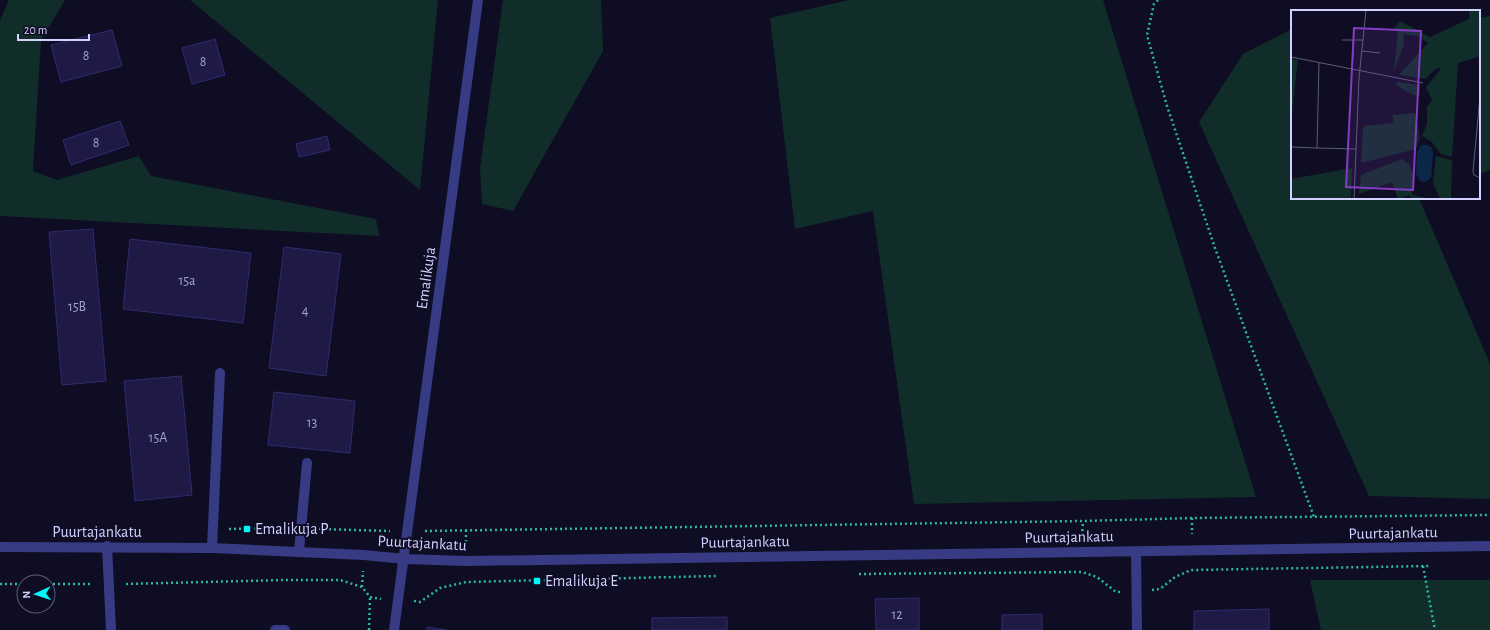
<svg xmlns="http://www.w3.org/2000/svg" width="1490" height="630" font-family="'Alegreya Sans',sans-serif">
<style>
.green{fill:#102d2a}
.building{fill:#1e1945;stroke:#322a71}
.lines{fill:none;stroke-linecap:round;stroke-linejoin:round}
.path{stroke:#2bb7a2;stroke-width:2.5;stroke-dasharray:2 3;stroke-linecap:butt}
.service{stroke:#373b84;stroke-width:10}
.minor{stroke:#373b84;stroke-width:10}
.poi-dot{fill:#00f8fb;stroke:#0f0d23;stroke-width:1.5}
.labels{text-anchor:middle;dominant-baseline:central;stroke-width:4;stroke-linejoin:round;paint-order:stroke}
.number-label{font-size:14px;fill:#a4a2d0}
.street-label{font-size:16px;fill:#d1d0ff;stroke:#0f0d23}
.poi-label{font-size:16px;fill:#d1d0ff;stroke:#0f0d23;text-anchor:start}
.inset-road{fill:none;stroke:#5d5b7b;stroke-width:1}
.view{fill:#843cc5;fill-opacity:0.15;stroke:#843cc5;stroke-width:2}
.inset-edge{fill:none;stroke:#d1d0ff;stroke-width:2}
</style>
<rect width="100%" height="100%" fill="#0f0d23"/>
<g class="green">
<polygon points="9,0 65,0 41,40 33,171 57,180 139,156 151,176 376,219 379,236 0,216 0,20"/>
<polygon points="190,0 438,0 420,190"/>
<polygon points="503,0 601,0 603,51 513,211 482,204 480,168"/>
<polygon points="849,0 1103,0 1256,497 914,504 873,211 795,229 770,18"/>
<polygon points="1490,16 1490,170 1479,174 1479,18"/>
<polygon points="1292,29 1292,198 1419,198 1490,364 1490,499 1369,496 1199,122 1243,54"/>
<polygon points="1310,580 1490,580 1490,630 1321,630"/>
</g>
<g class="building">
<polygon points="112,30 122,66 61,82 51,45"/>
<polygon points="215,39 225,75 192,84 182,48"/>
<polygon points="120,121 129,145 71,165 63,140"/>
<polygon points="327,136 330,150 299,157 296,144"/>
<polygon points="93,229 106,381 62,385 49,232"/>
<polygon points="130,239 251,253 243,323 123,309"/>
<polygon points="284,247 341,254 326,376 269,368"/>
<polygon points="181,376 192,495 135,501 124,381"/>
<polygon points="274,392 355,401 350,453 268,445"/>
<polygon points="919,598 919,630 876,630 875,599"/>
<polygon points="1269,609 1269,630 1194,630 1194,611"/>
<polygon points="1042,614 1042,630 1002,630 1002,615"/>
<polygon points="727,617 727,630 652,630 652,618"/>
<polygon points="427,627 447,630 427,630"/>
</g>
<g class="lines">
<g class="path">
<polyline points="1158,0 1154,4 1147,35 1167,106 1215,248 1314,517"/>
<polyline points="1192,518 1192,534"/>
<polyline points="229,529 284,528"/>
<polyline points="319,529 390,531"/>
<polyline points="466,530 466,544"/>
<polyline points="425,531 1083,521 1192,518 1490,515"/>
<polyline points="1082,536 1083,521"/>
<polyline points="1423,566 1435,630"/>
<polyline points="859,574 1082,572 1097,577 1116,592 1120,592"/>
<polyline points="0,584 24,584"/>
<polyline points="48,584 91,584"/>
<polyline points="126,584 285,580 340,580 362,587 370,597 381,599"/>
<polyline points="362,587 363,571"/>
<polyline points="1152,590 1160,589 1175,577 1191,570 1430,566"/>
<polyline points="414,601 420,602 440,588 466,582 716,576"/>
<polyline points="369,630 370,597"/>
</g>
<g class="service">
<polyline points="107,546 111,630"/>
<polyline points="212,548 220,373"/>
<polyline points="299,551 307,463"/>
<polyline points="275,630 285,630"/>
</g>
<g class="minor">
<polyline points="0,547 212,548 364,555 405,559 466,561 1490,546"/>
<polyline points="1136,551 1137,630"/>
<polyline points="394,630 478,0"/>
</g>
</g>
<g class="poi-dot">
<rect x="243" y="525" width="8" height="8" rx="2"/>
<rect x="533" y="577" width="8" height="8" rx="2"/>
</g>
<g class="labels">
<g class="number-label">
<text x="86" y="56">8</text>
<text x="203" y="62">8</text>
<text x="96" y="143">8</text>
<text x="187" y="281">15a</text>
<text x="77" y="307">15B</text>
<text x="305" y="311">4</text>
<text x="312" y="423">13</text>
<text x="158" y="438">15A</text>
<text x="897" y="615">12</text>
</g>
<g class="street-label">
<text transform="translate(426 278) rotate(-82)">Emalikuja</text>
<text x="97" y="532">Puurtajankatu</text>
<text transform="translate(1393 533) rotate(-1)">Puurtajankatu</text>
<text transform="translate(1069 537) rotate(-1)">Puurtajankatu</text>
<text transform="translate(745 542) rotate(-1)">Puurtajankatu</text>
<text transform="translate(422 543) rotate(3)">Puurtajankatu</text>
</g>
<g class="poi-label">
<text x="255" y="529">Emalikuja P</text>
<text x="545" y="581">Emalikuja E</text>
</g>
</g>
<g transform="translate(1291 10)">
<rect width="189" height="189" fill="#0f0d23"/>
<path d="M 178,0 L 189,0 L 189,46 L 167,53 L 161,147 L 150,144 L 141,132 L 131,126 L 136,114 L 136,97 L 141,90 L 135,77 L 149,60 L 148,57 L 143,60 L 135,69 L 108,65 L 137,33 L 126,26 L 112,24 L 113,35 L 103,61 L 107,20 L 102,19 L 109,11 L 139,27 L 178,9 ZM 0,49 L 7,50 L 0,111 ZM 106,72 L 129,75 L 129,86 L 122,85 L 105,75 ZM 124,103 L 129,128 L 125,139 L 70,153 L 72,116 L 103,113 L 101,105 ZM 145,146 L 161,150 L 160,189 L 149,189 L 142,173 ZM 111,149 L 118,154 L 122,163 L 121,185 L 141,189 L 120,189 L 119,185 L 107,189 L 101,172 L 68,184 L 70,165 ZM 61,158 L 60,189 L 0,189 L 0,169 Z" fill="#102d2a"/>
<path d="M 130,135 L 137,135 L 141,138 L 142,144 L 140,168 L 134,172 L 129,171 L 125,164 L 126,142 Z" fill="#0b2849"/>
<path class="inset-road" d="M 51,30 L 72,30M 71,41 L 89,43M 0,47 L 132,73M 62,48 L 62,30M 28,53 L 26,138 L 65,139M 189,87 L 182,161 L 183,165 L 189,168M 1,137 L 26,138M 63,189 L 68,68 L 75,0"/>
<path class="view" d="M 63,18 L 130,21 L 122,180 L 55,177 Z"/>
<rect width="189" height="189" class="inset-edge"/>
</g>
<g transform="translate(36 594) rotate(267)"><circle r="19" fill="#0f0d23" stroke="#5d5b7b"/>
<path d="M0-3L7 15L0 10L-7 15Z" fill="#00f8fb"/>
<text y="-6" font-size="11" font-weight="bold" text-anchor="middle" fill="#d1d0ff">N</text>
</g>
<path d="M18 34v6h71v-6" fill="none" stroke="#d1d0ff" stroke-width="2"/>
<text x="24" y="34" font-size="12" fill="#d1d0ff" stroke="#0f0d23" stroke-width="3" paint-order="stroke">20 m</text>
</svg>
